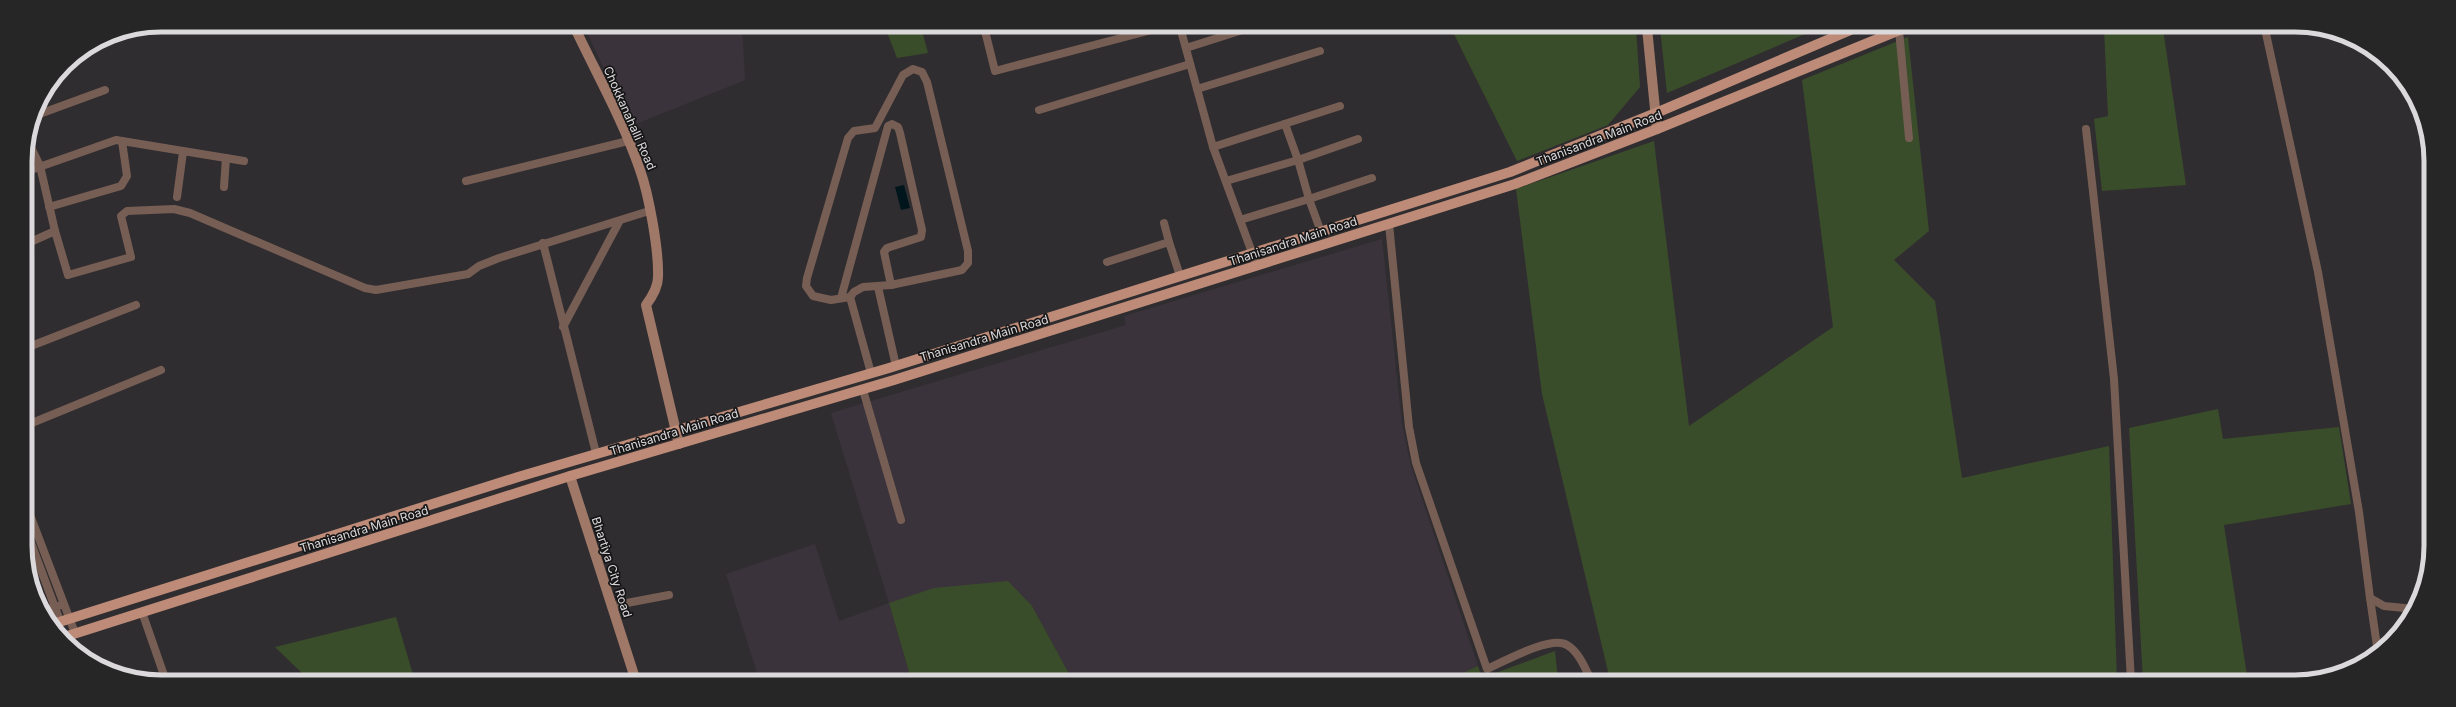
<svg xmlns="http://www.w3.org/2000/svg" width="2456" height="707" font-family="Inter,sans-serif">
<style>
.built{fill:#3b333b}
.green{fill:#3a4d2a}
.water{fill:#00161c}
.lines{fill:none;stroke-linecap:round;stroke-linejoin:round}
.street{stroke:#775e54;stroke-width:8}
.secondary{stroke:#9f7868;stroke-width:10}
.primary{stroke:#bd8b77;stroke-width:10}
.labels{text-anchor:middle;dominant-baseline:central;stroke-width:3.5;stroke-linejoin:round;paint-order:stroke}
.street-label{font-size:12px;fill:#dbd9db;stroke:#171617}
.rim{fill:none;stroke:#dbd9db;stroke-width:5}
</style>
<rect width="100%" height="100%" fill="#302d30"/>
<g class="built">
<polygon points="584,26 742,26 745,80 631,126"/>
<polygon points="1382,239 1402,424 1411,466 1478,666 1447,680 1072,679 1032,606 889,603 911,679 759,679 726,574 815,544 839,621 889,603 831,413 1126,325 1124,316"/>
</g>
<g class="green">
<polygon points="885,27 921,27 928,53 897,58"/>
<polygon points="1451,28 1636,28 1640,87 1608,125 1517,161"/>
<polygon points="1660,28 1819,28 1667,93"/>
<polygon points="2104,29 2163,29 2186,185 2102,191 2094,119 2108,116"/>
<polygon points="1908,37 1929,231 1894,260 1935,301 1962,478 2109,446 2117,681 1610,680 1542,394 1516,189 1654,141 1689,426 1833,327 1802,80"/>
<polygon points="2218,409 2223,439 2339,427 2351,504 2224,525 2248,682 2143,681 2129,428"/>
<polygon points="1008,581 1032,606 1072,679 911,679 889,603 934,588"/>
<polygon points="396,617 414,678 307,678 275,647"/>
<polygon points="1555,651 1558,680 1447,680 1478,666 1482,678"/>
</g>
<polygon class="water" points="904,185 910,208 901,210 895,187"/>
<g class="lines">
<g class="street">
<polyline points="984,27 995,71 1163,27"/>
<polyline points="1180,27 1213,147 1257,266"/>
<polyline points="2265,29 2318,272 2359,512 2370,598 2384,606 2415,609"/>
<polyline points="1899,30 1909,138"/>
<polyline points="1186,48 1252,27"/>
<polygon points="913,69 922,72 927,82 968,251 968,263 962,270 891,285 863,287 854,292 850,297 831,300 813,296 806,286 807,278 848,138 854,131 875,128 903,75"/>
<polyline points="1197,89 1320,51"/>
<polyline points="1039,110 1190,64"/>
<polyline points="34,116 105,90"/>
<polyline points="1285,124 1298,160 1358,139"/>
<polyline points="2086,129 2114,379 2131,681"/>
<polyline points="28,141 40,166 55,231"/>
<polyline points="1213,147 1340,106"/>
<polyline points="25,172 116,140 244,161"/>
<polyline points="466,181 628,141"/>
<polyline points="1226,181 1298,160 1309,199 1240,220"/>
<polyline points="224,187 226,158"/>
<polyline points="177,197 183,152"/>
<polyline points="49,207 121,186 127,176 122,141"/>
<polyline points="1164,223 1169,242"/>
<path d="M 1389,224 L 1409,427 L 1416,463 L 1487,669 C 1503,662 1551,635 1567,645 C 1579,652 1585,668 1591,680"/>
<polyline points="1321,232 1309,199 1372,178"/>
<polyline points="543,243 596,453"/>
<polyline points="26,244 55,231 68,275 131,257 121,216 127,211 174,209 190,213 365,288 376,290 468,274 479,266 499,258 649,211"/>
<polyline points="1107,262 1169,242 1180,276"/>
<polyline points="878,287 896,366"/>
<polyline points="850,297 871,373"/>
<polyline points="841,298 888,126 892,124 898,127 900,133 922,230 921,237 887,248 884,252 891,285"/>
<polyline points="563,327 619,222"/>
<polyline points="26,348 136,305"/>
<polyline points="863,390 901,520"/>
<polyline points="27,425 161,370"/>
<polyline points="27,507 75,633"/>
<polyline points="27,532 60,621"/>
<polyline points="28,564 37,560"/>
<polyline points="2370,598 2378,653"/>
<polyline points="611,606 669,595"/>
<polyline points="46,610 61,605"/>
<polyline points="142,612 165,678"/>
</g>
<g class="secondary">
<path d="M 574,26 C 596,73 623,120 640,170 C 649,195 659,251 658,277 C 658,288 652,297 646,305 L 679,444"/>
<polyline points="1647,28 1657,129"/>
<polyline points="570,476 635,678"/>
</g>
<g class="primary">
<polyline points="53,624 518,477 889,368 1510,172 1656,113 1853,29"/>
<polyline points="61,638 570,476 894,380 1515,184 1657,129 1902,29"/>
</g>
</g>
<g class="labels">
<g class="street-label">
<text transform="translate(630 118) rotate(66)">Chokkanahalli Road</text>
<text transform="translate(1599 138) rotate(-21)">Thanisandra Main Road</text>
<text transform="translate(1293 241) rotate(-18)">Thanisandra Main Road</text>
<text transform="translate(984 338) rotate(-17)">Thanisandra Main Road</text>
<text transform="translate(674 432) rotate(-17)">Thanisandra Main Road</text>
<text transform="translate(364 529) rotate(-17)">Thanisandra Main Road</text>
<text transform="translate(612 567) rotate(72)">Bhartiya City Road</text>
</g>
</g>
<path d="M0 0H2456V707H0ZM161 32H2295A129 129 0 0 1 2424 161V546A129 129 0 0 1 2295 675H161A129 129 0 0 1 32 546V161A129 129 0 0 1 161 32Z" fill="#272627" fill-rule="evenodd"/>
<path class="rim" d="M161 32H2295A129 129 0 0 1 2424 161V546A129 129 0 0 1 2295 675H161A129 129 0 0 1 32 546V161A129 129 0 0 1 161 32Z"/>
</svg>
